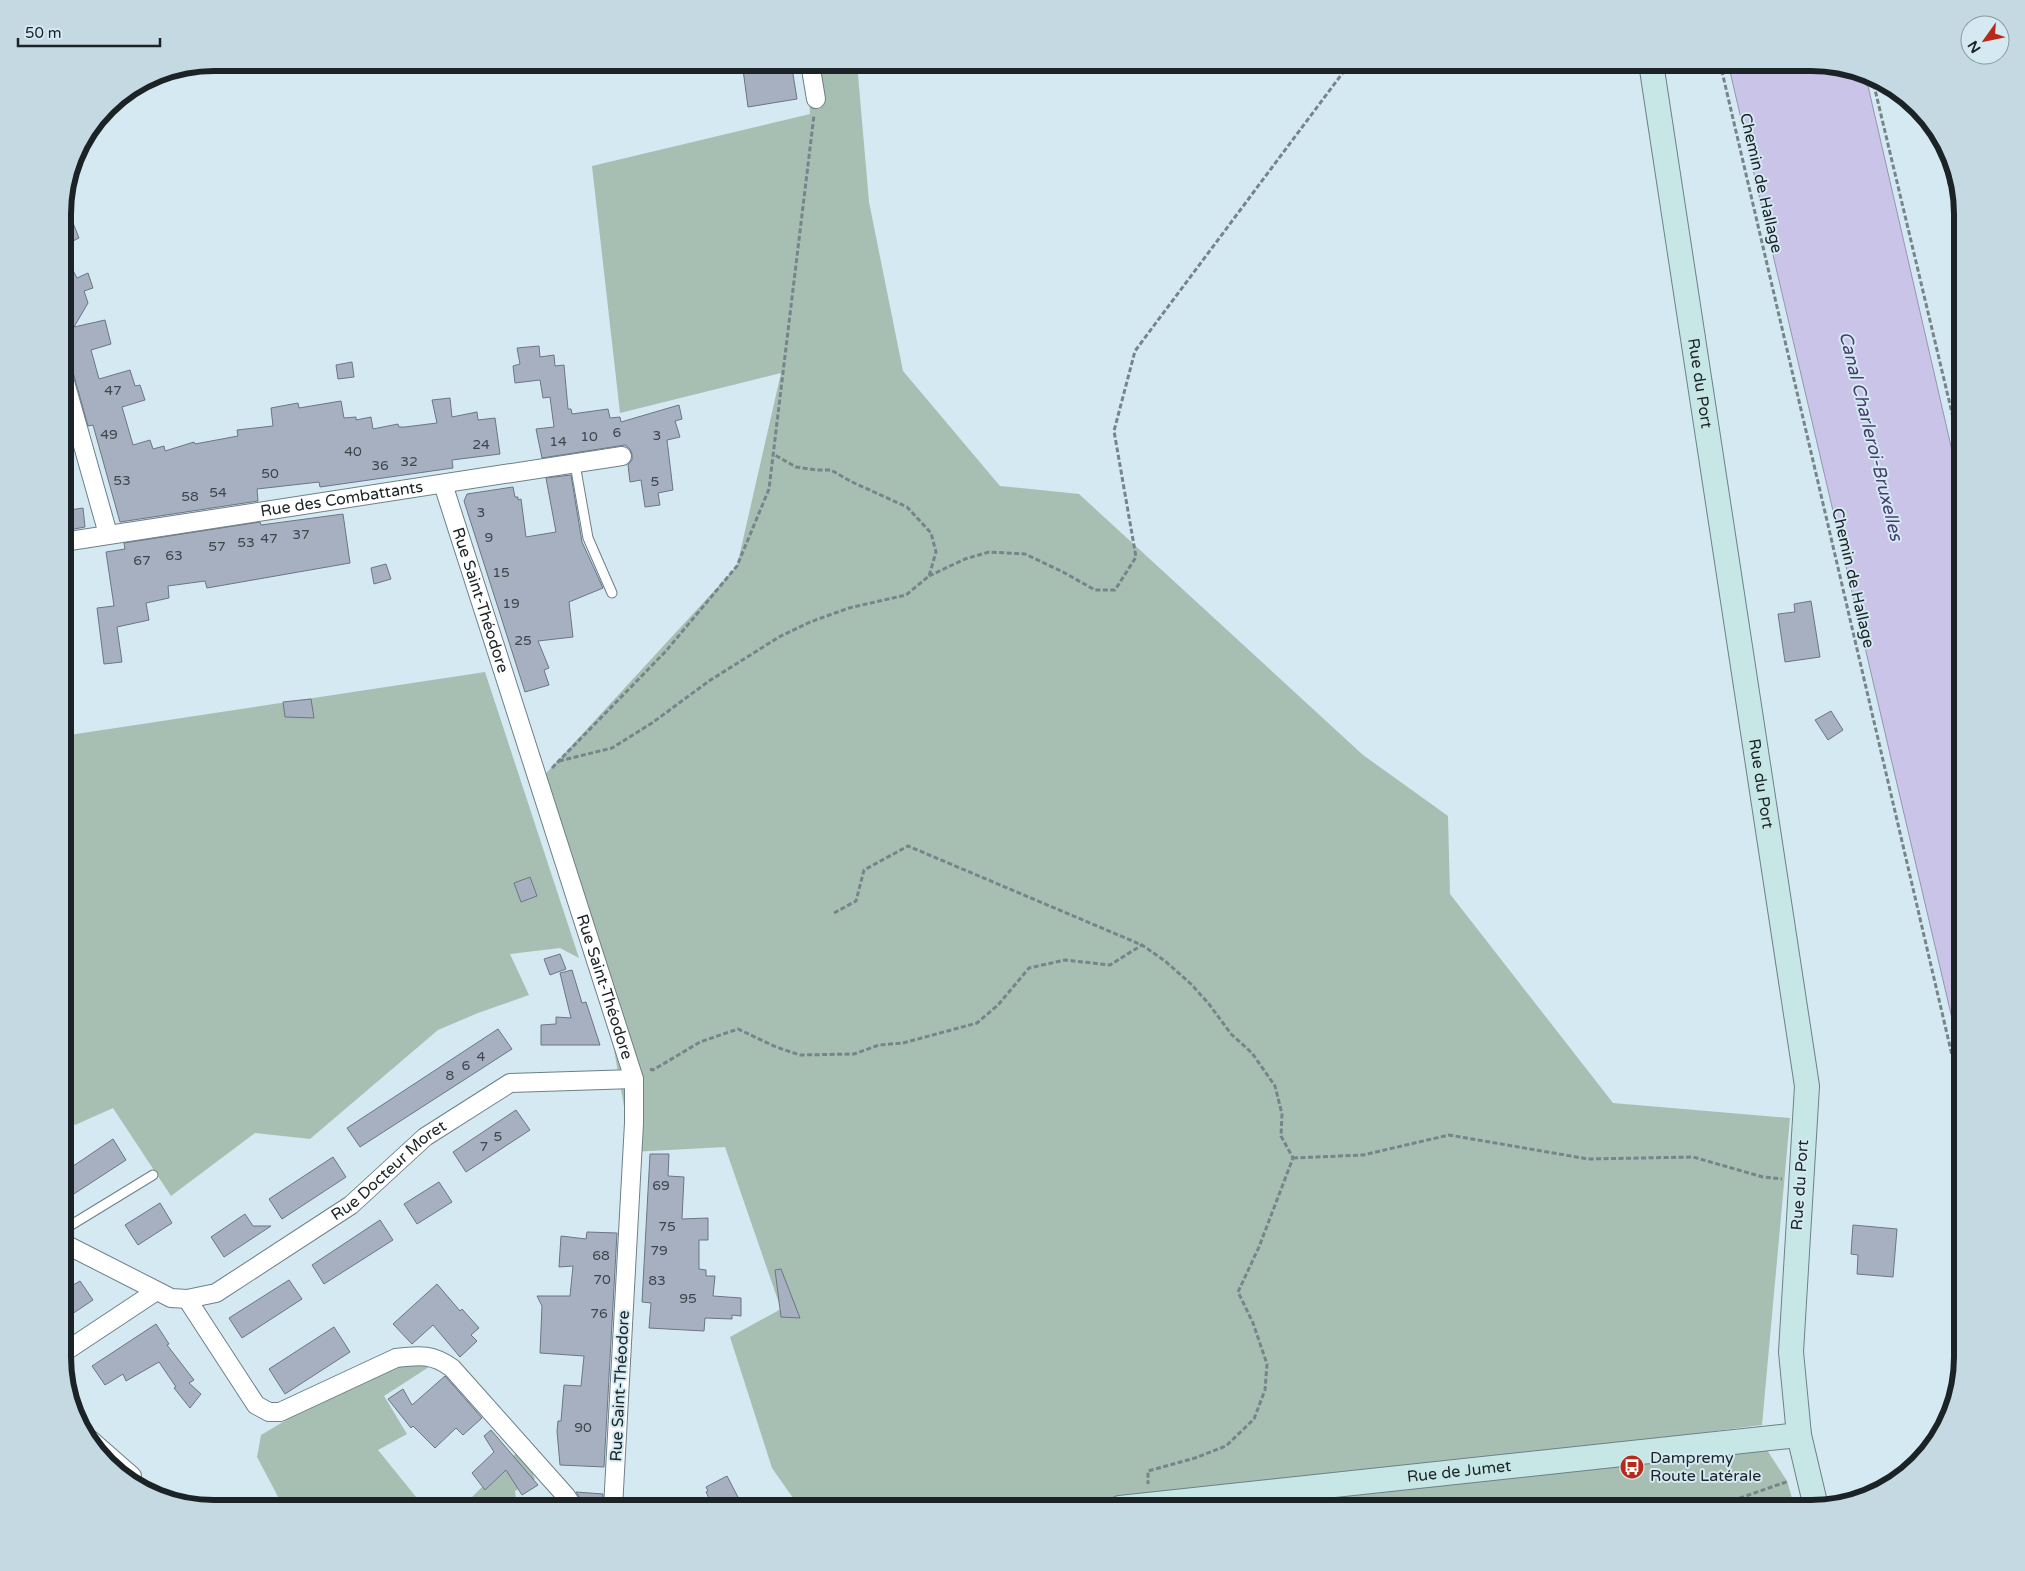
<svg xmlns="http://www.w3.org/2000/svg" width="2025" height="1571" font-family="'Varela Round',sans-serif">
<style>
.green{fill:#a7bfb2}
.water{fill:#cac4e9;stroke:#9694ae}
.building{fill:#a6b0c0;stroke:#6c7584}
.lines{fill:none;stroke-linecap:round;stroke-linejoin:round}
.lane-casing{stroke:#6d8089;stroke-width:11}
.street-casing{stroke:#6d8089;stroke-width:20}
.secondary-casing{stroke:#6d8089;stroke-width:26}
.path{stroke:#77858b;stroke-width:3;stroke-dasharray:5 2.5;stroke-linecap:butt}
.lane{stroke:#fff;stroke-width:9}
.street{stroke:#fff;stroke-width:18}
.secondary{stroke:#c7e6e6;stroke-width:24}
.labels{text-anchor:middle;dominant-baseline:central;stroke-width:4;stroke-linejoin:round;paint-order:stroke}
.number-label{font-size:14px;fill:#3e464c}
.street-label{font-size:16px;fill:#1b2326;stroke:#d4e9f2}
.poi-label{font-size:16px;fill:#1b2326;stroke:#d4e9f2;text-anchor:start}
.water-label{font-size:18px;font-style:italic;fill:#473c6d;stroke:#d4e9f2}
.rim{fill:none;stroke:#1b2326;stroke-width:6}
</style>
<rect width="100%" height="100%" fill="#d4e9f2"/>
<g class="green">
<polygon points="808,63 857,63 869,202 903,371 1000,486 1079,494 1363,755 1448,816 1450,894 1613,1103 1790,1118 1762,1425 1115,1508 800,1508 772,1468 730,1337 781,1309 725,1147 632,1152 600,970 539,781 737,566 781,373 620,413 592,166 810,114"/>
<polygon points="485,672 579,958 560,948 510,954 529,995 478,1013 438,1030 310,1139 255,1133 171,1196 113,1108 75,1125 63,1117 63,736"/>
<polygon points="416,1356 432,1365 384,1396 407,1434 378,1450 425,1508 284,1508 257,1457 261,1435 376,1367"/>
<polygon points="522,1447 535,1479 515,1491 517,1508 461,1508"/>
<polygon points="1767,1450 1787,1481 1795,1508 1127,1508"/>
</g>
<polygon class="water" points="1728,63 1811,63 1860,71 1865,73 1962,494 1962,1061"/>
<g class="building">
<polygon points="742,62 791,62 797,99 748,107"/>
<polygon points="64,200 79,238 63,246 63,204"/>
<polygon points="63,251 77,278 88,273 93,288 84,291 88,303 74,327 105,320 111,344 91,350 99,379 130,370 135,386 140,385 145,400 122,407 133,445 150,440 153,449 164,446 165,451 194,442 195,444 238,436 237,430 273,426 271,408 298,403 299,408 341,401 344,418 356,417 356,420 371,417 373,429 398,424 399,427 405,427 437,423 432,400 450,398 452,417 477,412 478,420 495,418 500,454 452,460 453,468 320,487 319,482 257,489 258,501 120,522 93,425 88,426 73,372 70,367 63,365 63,350 69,349 67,341 63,349"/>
<polygon points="539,346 540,357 554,355 555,366 564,365 568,409 571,409 572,414 608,409 610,418 620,417 621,422 679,405 682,419 675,421 680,437 667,440 673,490 658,493 660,505 645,507 641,480 630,482 628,465 632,460 632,454 630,449 625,445 542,458 536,429 554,427 550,397 543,398 540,380 515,383 513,366 520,364 517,348"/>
<polygon points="352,362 354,377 338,379 336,365"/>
<polygon points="571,475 582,542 603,588 569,602 573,637 538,641 549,668 544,670 549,685 525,692 464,501 467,494 513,487 515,497 518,497 518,500 521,499 526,537 556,532 546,478"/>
<polygon points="83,508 85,527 63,531 63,511"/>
<polygon points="343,514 350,563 207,588 205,581 168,586 169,598 146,603 149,620 117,627 122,662 104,664 97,608 114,606 106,552 125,549 124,543 260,522 261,525"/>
<polygon points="386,564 391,579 374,584 371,568"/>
<polygon points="1811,601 1820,657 1785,662 1778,614 1795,612 1794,604"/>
<polygon points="311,699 314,718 285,717 283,702"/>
<polygon points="1831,711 1843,730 1828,740 1815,720"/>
<polygon points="530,877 537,896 521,902 514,883"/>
<polygon points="560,954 566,969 550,975 544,959"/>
<polygon points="572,970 582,1003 586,1002 600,1045 541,1045 541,1025 556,1024 556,1017 571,1018 560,973"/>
<polygon points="498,1029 512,1049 360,1147 347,1128"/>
<polygon points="516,1110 530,1130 466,1172 453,1152"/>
<polygon points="113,1139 126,1160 63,1201 63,1173"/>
<polygon points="650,1154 669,1154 668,1176 684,1177 682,1219 708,1218 708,1240 699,1240 699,1269 706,1270 706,1276 715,1276 713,1296 741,1298 741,1316 732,1315 732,1319 705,1318 704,1331 649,1328 651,1303 642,1302"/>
<polygon points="333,1157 346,1177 282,1219 269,1199"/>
<polygon points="439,1182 452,1202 417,1224 404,1204"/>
<polygon points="160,1203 172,1223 138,1245 125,1225"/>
<polygon points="245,1214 253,1226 271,1226 224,1257 211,1237"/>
<polygon points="380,1220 393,1240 324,1284 312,1265"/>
<polygon points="1853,1225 1897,1229 1893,1277 1857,1274 1858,1255 1851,1254"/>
<polygon points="587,1232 617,1233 604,1467 560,1465 557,1431 558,1421 561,1421 564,1385 581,1386 584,1356 540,1353 542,1306 537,1296 570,1296 573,1266 559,1267 561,1236 586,1239"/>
<polygon points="781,1269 800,1318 781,1317 775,1270"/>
<polygon points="289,1280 302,1299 242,1338 229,1318"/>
<polygon points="80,1281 93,1300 63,1320 63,1291"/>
<polygon points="437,1284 460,1311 462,1309 479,1328 471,1335 477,1341 460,1357 433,1325 412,1344 393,1324"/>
<polygon points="156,1324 169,1344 167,1345 194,1380 189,1383 201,1394 190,1408 174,1388 176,1387 159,1362 126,1381 123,1374 105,1385 92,1366"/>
<polygon points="334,1327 350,1352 285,1394 269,1369"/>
<polygon points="445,1376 482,1418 463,1435 456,1428 435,1448 413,1426 411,1428 388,1399 403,1389 412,1405"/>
<polygon points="491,1430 503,1444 538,1485 522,1495 506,1470 485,1490 472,1473 494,1452 484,1436"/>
<polygon points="727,1476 740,1501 726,1508 714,1508 706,1492 708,1491 706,1487"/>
<polygon points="576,1492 603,1494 603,1508 584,1508 583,1503"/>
</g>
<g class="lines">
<defs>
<g id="lane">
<polyline points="575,464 588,538 612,593"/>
<polyline points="63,1230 153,1175"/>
</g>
<g id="street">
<polyline points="810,63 816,99"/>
<polyline points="63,375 108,534"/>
<path id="s1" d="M 443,484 L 634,1079 L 634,1123 L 613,1508"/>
<path id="s2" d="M 63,542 L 622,456"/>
<path id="s3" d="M 63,1243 L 171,1298 L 187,1299 L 216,1293 L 351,1205 L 425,1137 L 510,1083 L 634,1079"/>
<path d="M 187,1299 L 256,1405 L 269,1412 L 280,1412 L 396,1358 C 420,1355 433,1354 452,1368 L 566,1496 L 574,1508"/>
<polyline points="63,1353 155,1292"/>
<polyline points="91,1440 132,1476"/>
</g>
<g id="secondary">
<path id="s4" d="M 1651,63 L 1807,1086 L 1791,1352 L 1799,1435 L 1816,1507"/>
<path id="s5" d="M 1120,1508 L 1799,1435"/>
</g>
</defs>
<use href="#lane" class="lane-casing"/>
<use href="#street" class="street-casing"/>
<use href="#secondary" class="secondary-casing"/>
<g class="path">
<polyline points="1720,63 1962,1098"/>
<polyline points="1872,77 1962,455"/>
<polyline points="1938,137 1962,238"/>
<polyline points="929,576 965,559 989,552 1025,554 1063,572 1095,590 1115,590 1136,557 1114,431 1135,351 1350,63"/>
<polyline points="559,761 612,748 652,723 709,681 779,637 810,622 849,608 906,595 929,576 936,552 931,533 907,507 852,482 831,470 817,470 796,467 773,454"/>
<polyline points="552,768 666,651 737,566 769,489 814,115"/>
<polyline points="834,913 856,901 864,870 908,846 1142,945 1165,961 1191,984 1209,1004 1231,1034 1252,1053 1275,1086 1282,1114 1281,1136 1293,1158 1259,1247 1238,1292 1253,1323 1267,1364 1265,1390 1254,1419 1226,1446 1195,1458 1148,1471 1148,1484"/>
<polyline points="650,1069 653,1070 700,1042 738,1029 776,1047 800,1055 854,1054 879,1045 903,1043 977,1023 998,1005 1029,968 1065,960 1110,965 1142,945"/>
<polyline points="1293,1158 1363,1155 1449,1135 1588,1159 1693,1157 1763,1177 1782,1179"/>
<polyline points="1711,1508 1789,1481"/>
</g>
<use href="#lane" class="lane"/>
<use href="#street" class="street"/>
<use href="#secondary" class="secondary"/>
</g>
<defs>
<symbol id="bus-disc" viewBox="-11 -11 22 22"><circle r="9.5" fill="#b72919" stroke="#d4e9f2"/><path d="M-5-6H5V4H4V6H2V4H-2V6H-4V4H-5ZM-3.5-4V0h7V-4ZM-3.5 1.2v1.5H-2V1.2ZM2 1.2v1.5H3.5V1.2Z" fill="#fff"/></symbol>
</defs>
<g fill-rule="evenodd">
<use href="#bus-disc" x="1618" y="1453" width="28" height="28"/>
</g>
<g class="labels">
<g class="number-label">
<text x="113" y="390">47</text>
<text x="617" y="432">6</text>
<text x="109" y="434">49</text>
<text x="657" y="435">3</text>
<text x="589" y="436">10</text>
<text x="558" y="441">14</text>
<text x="481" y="444">24</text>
<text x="353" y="451">40</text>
<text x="409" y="461">32</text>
<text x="380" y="465">36</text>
<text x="270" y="473">50</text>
<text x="122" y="480">53</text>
<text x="655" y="481">5</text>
<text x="218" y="492">54</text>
<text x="190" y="496">58</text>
<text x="481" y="512">3</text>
<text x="301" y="534">37</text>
<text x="489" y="537">9</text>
<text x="269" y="538">47</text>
<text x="246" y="542">53</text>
<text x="217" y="546">57</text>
<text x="174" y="555">63</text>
<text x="142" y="560">67</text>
<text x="501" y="572">15</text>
<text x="511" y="603">19</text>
<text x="523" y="640">25</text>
<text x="481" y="1056">4</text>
<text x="466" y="1065">6</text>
<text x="450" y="1075">8</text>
<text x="498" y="1136">5</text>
<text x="484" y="1146">7</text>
<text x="661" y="1185">69</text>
<text x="667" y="1226">75</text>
<text x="659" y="1250">79</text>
<text x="601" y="1255">68</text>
<text x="602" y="1279">70</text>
<text x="657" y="1280">83</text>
<text x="688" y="1298">95</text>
<text x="599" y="1313">76</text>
<text x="583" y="1427">90</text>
</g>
<g class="street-label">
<text transform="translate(1761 183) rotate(77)">Chemin de Hallage</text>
<text stroke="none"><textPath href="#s4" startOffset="324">Rue du Port</textPath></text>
<text stroke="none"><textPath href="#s2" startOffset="282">Rue des Combattants</textPath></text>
<text transform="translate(1853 578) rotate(77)">Chemin de Hallage</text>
<text stroke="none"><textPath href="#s1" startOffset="122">Rue Saint-Théodore</textPath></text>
<text stroke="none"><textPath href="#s4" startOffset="729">Rue du Port</textPath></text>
<text stroke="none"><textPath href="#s1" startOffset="528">Rue Saint-Théodore</textPath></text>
<text stroke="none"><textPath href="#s3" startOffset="379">Rue Docteur Moret</textPath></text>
<text transform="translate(1800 1185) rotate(-86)">Rue du Port</text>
<text transform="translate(620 1386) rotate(-87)">Rue Saint-Théodore</text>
<text stroke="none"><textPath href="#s5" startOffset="341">Rue de Jumet</textPath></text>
</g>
<g class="poi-label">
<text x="1650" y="1458">Dampremy<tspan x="1650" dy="18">Route Latérale</tspan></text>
</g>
<g class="water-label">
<text transform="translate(1871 436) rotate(76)">Canal Charleroi-Bruxelles</text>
</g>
</g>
<path d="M0 0H2025V1571H0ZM214 71H1811A143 143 0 0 1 1954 214V1357A143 143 0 0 1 1811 1500H214A143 143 0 0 1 71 1357V214A143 143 0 0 1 214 71Z" fill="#c5d9e2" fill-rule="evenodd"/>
<path class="rim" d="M214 71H1811A143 143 0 0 1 1954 214V1357A143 143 0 0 1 1811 1500H214A143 143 0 0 1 71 1357V214A143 143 0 0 1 214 71Z"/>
<g transform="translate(1985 40) rotate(237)"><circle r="24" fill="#d4e9f2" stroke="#8a9aa0"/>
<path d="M0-4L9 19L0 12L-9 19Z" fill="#b72919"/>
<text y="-8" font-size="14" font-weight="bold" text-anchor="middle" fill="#1b2326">N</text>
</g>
<path d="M18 38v8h142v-8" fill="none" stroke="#1b2326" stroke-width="2.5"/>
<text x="25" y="38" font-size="15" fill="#1b2326" stroke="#d4e9f2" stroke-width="4" paint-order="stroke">50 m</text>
</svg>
